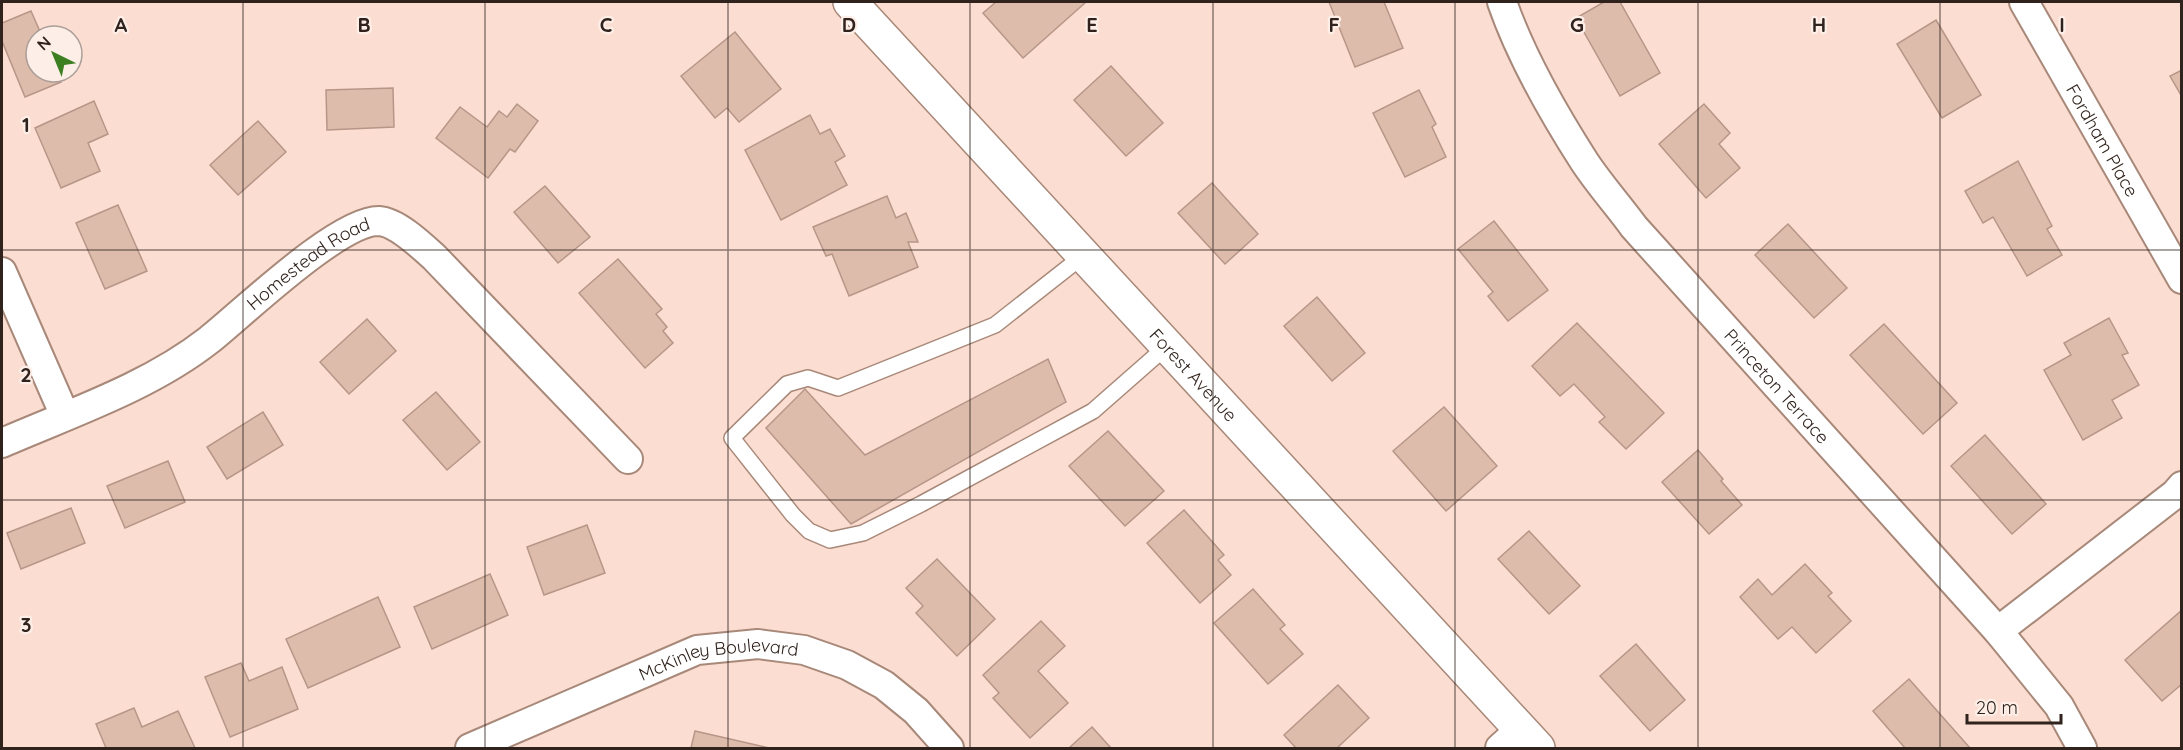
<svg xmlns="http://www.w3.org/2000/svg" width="2183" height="750" font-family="Quicksand,sans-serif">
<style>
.building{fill:#debcac;stroke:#b79688;stroke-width:1.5}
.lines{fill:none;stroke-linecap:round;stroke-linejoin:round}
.service-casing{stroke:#a88879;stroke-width:18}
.minor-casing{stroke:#a88879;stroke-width:32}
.primary-casing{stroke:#a88879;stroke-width:36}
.service{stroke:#fff;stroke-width:15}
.minor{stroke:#fff;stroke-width:28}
.primary{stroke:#fff;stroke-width:33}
.grid{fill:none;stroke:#30231d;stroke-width:1.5;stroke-opacity:0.55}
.labels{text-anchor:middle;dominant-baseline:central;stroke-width:4.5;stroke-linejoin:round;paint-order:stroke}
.street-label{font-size:18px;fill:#30231d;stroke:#fdefe8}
.grid-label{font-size:20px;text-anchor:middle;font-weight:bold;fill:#30231d;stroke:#fdefe8;stroke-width:4.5;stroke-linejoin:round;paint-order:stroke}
</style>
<rect width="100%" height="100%" fill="#fbded1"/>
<g class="building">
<polygon points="996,2 1086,2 1023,58 983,13"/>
<polygon points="1329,2 1384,2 1403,48 1355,67"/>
<polygon points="1604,2 1620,2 1660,73 1620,96 1576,18"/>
<polygon points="31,11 42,36 36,36 36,72 57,72 61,82 25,97 2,41 2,23"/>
<polygon points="1936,20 1981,95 1942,118 1897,44"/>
<polygon points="735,32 781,89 739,122 727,108 715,118 681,76"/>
<polygon points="1111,66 1163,123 1126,156 1074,100"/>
<polygon points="2182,70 2182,97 2170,76"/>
<polygon points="393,88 394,127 327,130 326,90"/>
<polygon points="1419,90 1436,124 1432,127 1446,157 1405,177 1373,113"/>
<polygon points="94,101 108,134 88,143 100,171 61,188 35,128"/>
<polygon points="517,104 538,121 515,152 510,149 488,178 436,138 460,107 487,127 499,111 507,117"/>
<polygon points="1704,104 1730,133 1719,144 1740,168 1706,198 1659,144"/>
<polygon points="810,115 820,134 830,129 845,156 835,162 847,185 781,220 745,150"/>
<polygon points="258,121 286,152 238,195 210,165"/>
<polygon points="2018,161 2052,226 2047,229 2062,255 2027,276 1993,217 1983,223 1965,191"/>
<polygon points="1212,183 1258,234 1225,264 1178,213"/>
<polygon points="545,186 590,237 558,263 514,212"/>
<polygon points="887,196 896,218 906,213 918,242 908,242 918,267 849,296 832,254 826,256 813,227"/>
<polygon points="118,205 147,271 105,289 76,223"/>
<polygon points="1494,221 1548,290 1508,321 1488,296 1493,292 1458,249"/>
<polygon points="1788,224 1847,288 1814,318 1755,255"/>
<polygon points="618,259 662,309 656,314 667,327 663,331 673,343 645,368 579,293"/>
<polygon points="1317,297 1365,353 1332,381 1284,326"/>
<polygon points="2109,318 2128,353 2122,355 2139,385 2112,400 2122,418 2083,440 2044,370 2071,355 2064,343"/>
<polygon points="367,319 396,351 349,394 320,362"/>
<polygon points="1577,323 1664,413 1626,449 1599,422 1605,417 1574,384 1560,396 1532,366"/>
<polygon points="1884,324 1957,403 1923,434 1850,355"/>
<polygon points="1048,359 1066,402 851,524 766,428 805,389 865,455"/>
<polygon points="436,392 480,442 447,470 403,420"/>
<polygon points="1444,407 1497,466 1446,511 1393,451"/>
<polygon points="263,412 283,445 227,479 207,447"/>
<polygon points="1108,431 1164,491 1125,526 1069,466"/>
<polygon points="1985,435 2046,504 2012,534 1951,466"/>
<polygon points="1698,450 1723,479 1721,481 1742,505 1709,534 1662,482"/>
<polygon points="168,461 185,502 125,528 107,486"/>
<polygon points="71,508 85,543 21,569 7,533"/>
<polygon points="1184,510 1224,555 1218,560 1231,575 1200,603 1147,543"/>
<polygon points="587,525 605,573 544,595 527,547"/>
<polygon points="1529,531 1580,586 1549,614 1498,559"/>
<polygon points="937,559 995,619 957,656 916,613 923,606 906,588"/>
<polygon points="1805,564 1832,593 1828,596 1851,621 1816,653 1792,627 1778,639 1740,597 1758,579 1772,595"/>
<polygon points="490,574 508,615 432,649 414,607"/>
<polygon points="1253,589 1285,625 1280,629 1303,654 1268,684 1214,623"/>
<polygon points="378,597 400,647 308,688 286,639"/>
<polygon points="2182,610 2182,684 2162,701 2125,660"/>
<polygon points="1041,621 1065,646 1038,671 1068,703 1030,738 993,698 999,693 983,675"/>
<polygon points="1636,644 1685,700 1650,731 1600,676"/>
<polygon points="241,663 249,681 282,667 298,709 230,737 205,677"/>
<polygon points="1909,679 1970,748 1905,748 1873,711"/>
<polygon points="1338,685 1369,718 1337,748 1296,748 1284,735"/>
<polygon points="134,708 142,727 178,711 195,748 106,748 96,724"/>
<polygon points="1092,727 1111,748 1069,748"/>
<polygon points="695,731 769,748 691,748"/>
</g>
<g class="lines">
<defs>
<polyline id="service" points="1084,255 995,325 838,388 808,378 787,384 732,438 793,515 809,531 830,540 863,533 921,504 1093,411 1167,346"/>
<g id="minor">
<path id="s1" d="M 1502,2 C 1521,57 1552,111 1584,161 C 1599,184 1618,205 1634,227 L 1998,631 L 2059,706 L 2082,748"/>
<path id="s2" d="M 2024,2 L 2182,279"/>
<polyline points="2,272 65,416"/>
<path id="s3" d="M 2,443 C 71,413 149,387 209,340 C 243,313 339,220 379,221 C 397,222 423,247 435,258 L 628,459"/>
<polyline points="1998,631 2175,494 2182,486"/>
<path id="s4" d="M 470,748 L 697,650 L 758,644 L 804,650 L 847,665 L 884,685 L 916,711 L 949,748"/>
<polyline points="1500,748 1521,729"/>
</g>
<g id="primary">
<path id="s5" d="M 850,2 L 1538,748"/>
</g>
</defs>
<use href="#service" class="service-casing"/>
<use href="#minor" class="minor-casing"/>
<use href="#primary" class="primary-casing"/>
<use href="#service" class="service"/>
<use href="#minor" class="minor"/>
<use href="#primary" class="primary"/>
</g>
<path class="grid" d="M 243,2 L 243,748M 485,2 L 485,748M 728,2 L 728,748M 970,2 L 970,748M 1213,2 L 1213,748M 1455,2 L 1455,748M 1698,2 L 1698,748M 1940,2 L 1940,748M 2,250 L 2182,250M 2,500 L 2182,500"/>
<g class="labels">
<g class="street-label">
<text stroke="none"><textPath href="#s2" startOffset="159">Fordham Place</textPath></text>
<text stroke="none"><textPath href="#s3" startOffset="358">Homestead Road</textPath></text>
<text stroke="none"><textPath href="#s5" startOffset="507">Forest Avenue</textPath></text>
<text stroke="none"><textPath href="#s1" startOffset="476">Princeton Terrace</textPath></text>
<text stroke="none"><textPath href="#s4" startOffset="267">McKinley Boulevard</textPath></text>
</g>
</g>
<g class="grid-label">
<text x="121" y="32">A</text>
<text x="364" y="32">B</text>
<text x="606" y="32">C</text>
<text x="849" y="32">D</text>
<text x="1092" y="32">E</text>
<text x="1334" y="32">F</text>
<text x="1577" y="32">G</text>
<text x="1819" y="32">H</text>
<text x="2062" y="32">I</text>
<text x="26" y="132">1</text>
<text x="26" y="382">2</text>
<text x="26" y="632">3</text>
</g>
<rect width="2183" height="750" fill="none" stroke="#30231d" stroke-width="6"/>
<g transform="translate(54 54) rotate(317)"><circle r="28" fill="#fdefe8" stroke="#ab9d97" stroke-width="1.5"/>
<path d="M0-4.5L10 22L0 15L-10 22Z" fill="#3c7f21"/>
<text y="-9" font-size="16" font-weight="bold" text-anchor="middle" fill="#30231d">N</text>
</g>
<path d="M1967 714v9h94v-9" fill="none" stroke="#30231d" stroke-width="3"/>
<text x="1976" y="714" font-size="18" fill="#30231d" stroke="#fdefe8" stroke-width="4.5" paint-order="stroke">20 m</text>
</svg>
